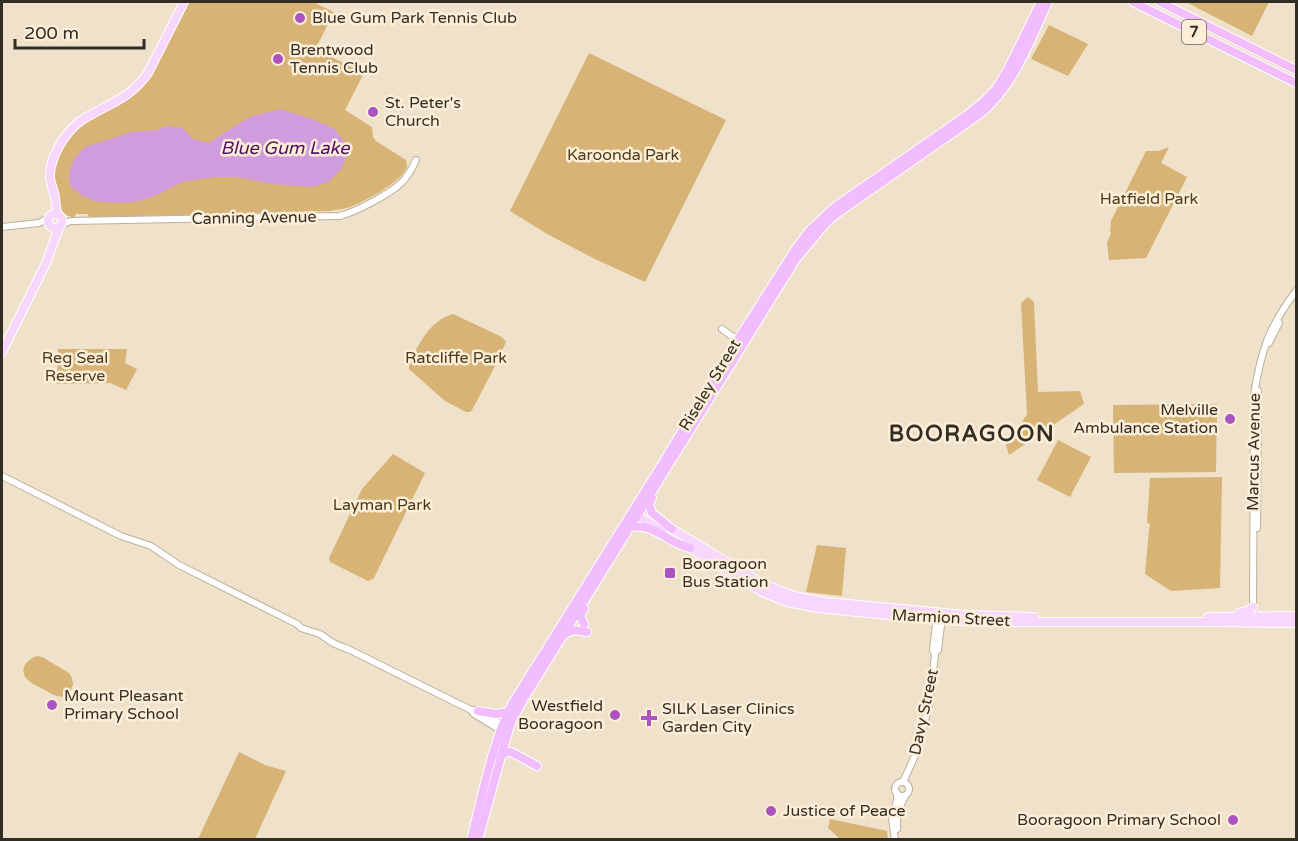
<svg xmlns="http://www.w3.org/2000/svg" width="1298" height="841" font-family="'Varela Round',sans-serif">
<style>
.green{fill:#d7b476}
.water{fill:#d19cdd}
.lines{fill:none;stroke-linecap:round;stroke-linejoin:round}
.minor-casing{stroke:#bdb09a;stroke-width:8}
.major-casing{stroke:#fff;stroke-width:10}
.highway-casing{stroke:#fff;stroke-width:10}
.minor{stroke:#fff;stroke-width:6}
.major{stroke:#f7d7fe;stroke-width:8}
.highway{stroke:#f1bdfd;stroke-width:8}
.poi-dot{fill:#ab53c0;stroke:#fceed7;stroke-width:2}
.labels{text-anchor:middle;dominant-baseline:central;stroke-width:5;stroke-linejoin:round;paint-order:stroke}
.shield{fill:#fceed7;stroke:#6f685a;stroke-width:1.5}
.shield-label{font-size:15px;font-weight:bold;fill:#332e25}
.poi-label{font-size:16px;fill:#332e25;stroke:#fceed7;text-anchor:start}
.park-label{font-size:16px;fill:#4d3b1a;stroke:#fceed7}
.street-label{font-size:16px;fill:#332e25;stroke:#fceed7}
.water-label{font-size:18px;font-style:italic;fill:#500f5d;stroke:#fceed7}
.district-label{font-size:22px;font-weight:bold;letter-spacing:1.5px;fill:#332e25;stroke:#fceed7}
</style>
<rect width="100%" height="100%" fill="#efe1ca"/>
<g class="green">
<path d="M 188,2 L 313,2 L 334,12 L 315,50 L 318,52 L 319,51 L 364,73 L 345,110 L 372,127 L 373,137 L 376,141 L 406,160 C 407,165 408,165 406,169 C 400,183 362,203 347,208 C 343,209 338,210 333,210 L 332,211 L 92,217 L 90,217 L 87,214 L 76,214 L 74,218 L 62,213 L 52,180 L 61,151 L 72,133 L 90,118 L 135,94 L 151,75 Z"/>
<polygon points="1186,2 1269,2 1252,36"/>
<polygon points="1049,25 1088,44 1068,76 1031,59"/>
<polygon points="589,53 726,120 645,282 595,259 547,234 510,211"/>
<polygon points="1169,147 1161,163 1187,177 1146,258 1109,260 1107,243 1111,233 1110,231 1111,221 1146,151 1158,151"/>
<polygon points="1028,297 1034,302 1038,392 1080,391 1084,404 1009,455 1004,438 1013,437 1027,414 1021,303"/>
<path d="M 453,314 L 502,337 L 506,342 L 494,368 L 472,410 L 470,412 L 466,412 L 445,401 L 409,369 L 409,364 C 419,344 429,321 453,314 Z"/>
<polygon points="58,349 127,349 125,363 137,369 126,390 110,383 57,384"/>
<polygon points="1217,404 1216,472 1114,473 1113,405"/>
<polygon points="1058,440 1091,457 1070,497 1037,480"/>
<polygon points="393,454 425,473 374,578 368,581 330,562 329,558 362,489"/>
<polygon points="1222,477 1220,588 1171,591 1145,574 1149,530 1150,524 1147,523 1150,478"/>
<polygon points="817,545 846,548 842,596 806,592"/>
<path d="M 38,656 L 44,658 L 69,673 L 72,678 L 73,684 C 68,704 55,696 43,689 C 37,686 30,683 26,678 C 19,668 28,658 38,656 Z"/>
<polygon points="239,752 265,765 286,771 255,839 198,839"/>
<polygon points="830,819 887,831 888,839 840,839 828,828"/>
</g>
<polygon class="water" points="280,109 312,119 335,129 344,142 346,158 341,169 328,182 313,187 272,184 237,177 214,177 182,182 159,194 140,201 120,203 94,201 81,195 70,186 69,173 74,159 85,147 132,132 157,130 167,126 183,128 193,139 209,143 233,127 252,116"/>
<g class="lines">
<defs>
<g id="minor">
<path d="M 60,225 L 71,221 L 340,216 C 355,212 388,195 400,184 C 407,178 412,169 416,160"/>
<polyline points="2,227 39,223 48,218"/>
<polyline points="722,329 733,337 740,338"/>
<polyline points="1269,343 1279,323"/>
<polyline points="2,476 121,536 151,546 179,565 297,624 301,628 320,634 333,643 347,649"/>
<polyline points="1257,528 1258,391"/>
<path d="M 1253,611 L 1254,395 C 1261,350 1269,327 1296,291"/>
<polyline points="346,648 471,710 476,710 506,727"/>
<polyline points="935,654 938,650 942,617"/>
<polyline points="471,710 474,714 502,731"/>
<polyline points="903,782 914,758 922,733 930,700 935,654 933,650 937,616"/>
<circle cx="902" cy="789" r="7"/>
<polyline points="897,829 897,813 905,796"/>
<polyline points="895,840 892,819 897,800 897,793"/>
</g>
<g id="major">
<circle cx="55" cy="221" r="7"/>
<path d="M 58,215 C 55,208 56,204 55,197 C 54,191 51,185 50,178 C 49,158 64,134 79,122 C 106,104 128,101 148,73 L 184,2"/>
<polyline points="2,352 47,261 59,227"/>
<polyline points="634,513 662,531"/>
<polyline points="667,526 760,582 783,592 798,597 827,602 965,615 1034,617"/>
<polyline points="685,545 762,592 787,602 818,608 937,620 981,622 1215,622 1296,623"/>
<polyline points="1239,613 1248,611 1253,607"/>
<polyline points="1208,617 1296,616"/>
</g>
<g id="highway">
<polyline points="1133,2 1296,83"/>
<polyline points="1160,2 1296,70"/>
<polyline points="652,498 649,504 652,513 672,529"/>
<path d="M 631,527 C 655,523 667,543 690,548"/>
<polyline points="584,609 580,616 584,624"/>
<polyline points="565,634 573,630 587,632"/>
<polyline points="478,711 496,714 508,712"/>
<polyline points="500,756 507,752 511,752 537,766"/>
<path d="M 471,840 C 482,797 492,743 512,704 L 661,466 L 728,355 L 795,250 L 809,231 L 836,206 L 967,115 L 983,102 L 996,89 L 1009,67 L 1041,2"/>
<path d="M 478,840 L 507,735 L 512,720 L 523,700 L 796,259 L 826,223 L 835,215 L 980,114 C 1015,85 1029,42 1048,2"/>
</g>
</defs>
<use href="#minor" class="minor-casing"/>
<use href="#major" class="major-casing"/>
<use href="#highway" class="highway-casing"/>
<use href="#minor" class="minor"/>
<use href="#major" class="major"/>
<use href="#highway" class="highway"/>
</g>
<g class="poi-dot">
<circle cx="300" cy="18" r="6"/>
<circle cx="278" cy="59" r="6"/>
<circle cx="373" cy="112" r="6"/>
<circle cx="1230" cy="419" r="6"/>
<rect x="664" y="567" width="12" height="12" rx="3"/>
<circle cx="52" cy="705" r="6"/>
<circle cx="615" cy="715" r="6"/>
<path d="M646 709h6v6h6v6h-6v6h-6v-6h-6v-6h6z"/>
<circle cx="771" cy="811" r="6"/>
<circle cx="1233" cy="820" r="6"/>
</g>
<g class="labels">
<rect class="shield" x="1182" y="20" width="24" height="24" rx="4.5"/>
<g class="shield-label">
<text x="1194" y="32">7</text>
</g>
<g class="poi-label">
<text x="312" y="18">Blue Gum Park Tennis Club</text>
<text x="290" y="50">Brentwood<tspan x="290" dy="18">Tennis Club</tspan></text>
<text x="385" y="103">St. Peter's<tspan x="385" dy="18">Church</tspan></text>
<text x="1218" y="410" text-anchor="end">Melville<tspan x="1218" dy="18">Ambulance Station</tspan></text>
<text x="682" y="564">Booragoon<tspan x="682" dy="18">Bus Station</tspan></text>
<text x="64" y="696">Mount Pleasant<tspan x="64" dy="18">Primary School</tspan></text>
<text x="603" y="706" text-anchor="end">Westfield<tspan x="603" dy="18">Booragoon</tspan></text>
<text x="662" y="709">SILK Laser Clinics<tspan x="662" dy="18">Garden City</tspan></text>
<text x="783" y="811">Justice of Peace</text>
<text x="1221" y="820" text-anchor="end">Booragoon Primary School</text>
</g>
<g class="park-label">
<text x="623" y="155">Karoonda Park</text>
<text x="1149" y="199">Hatfield Park</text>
<text x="75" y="358">Reg Seal<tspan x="75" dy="18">Reserve</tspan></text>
<text x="456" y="358">Ratcliffe Park</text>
<text x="382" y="505">Layman Park</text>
</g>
<g class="street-label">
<text transform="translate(254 218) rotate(-1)">Canning Avenue</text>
<text transform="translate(710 385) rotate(-59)">Riseley Street</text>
<text transform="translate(1254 452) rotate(-89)">Marcus Avenue</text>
<text transform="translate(951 618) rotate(3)">Marmion Street</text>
<text transform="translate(924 712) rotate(-78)">Davy Street</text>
</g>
<g class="water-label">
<text x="285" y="148">Blue Gum Lake</text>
</g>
<g class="district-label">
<text x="972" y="434">BOORAGOON</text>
</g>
</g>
<rect width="1298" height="841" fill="none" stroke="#332e25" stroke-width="6"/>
<path d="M15 39v9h129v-9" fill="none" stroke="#332e25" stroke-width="3"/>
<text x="24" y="39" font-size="18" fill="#332e25" stroke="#fceed7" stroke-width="4.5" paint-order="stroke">200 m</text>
</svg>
